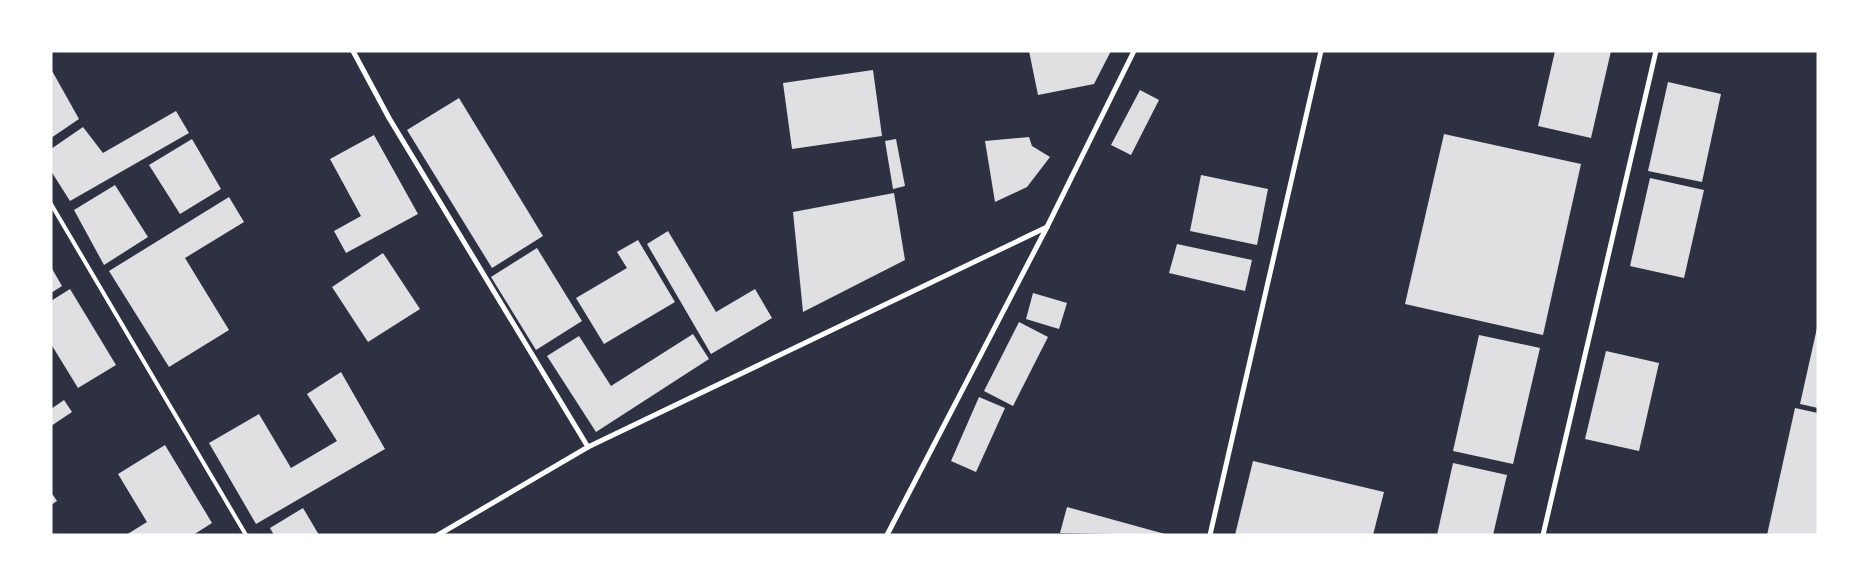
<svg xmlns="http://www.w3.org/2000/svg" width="1869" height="586" font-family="'Asap Condensed',sans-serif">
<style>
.building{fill:#e0e0e3}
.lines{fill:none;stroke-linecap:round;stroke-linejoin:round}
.service{stroke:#fff;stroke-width:4}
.minor{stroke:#fff;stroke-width:5}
</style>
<rect width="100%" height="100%" fill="#2d3142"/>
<g class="building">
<polygon points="1029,51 1111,51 1094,84 1038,95"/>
<polygon points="1555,51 1611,51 1591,138 1538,126"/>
<polygon points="51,69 79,119 51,138"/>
<polygon points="873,70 882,136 792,149 783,83"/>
<polygon points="1668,82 1721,94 1702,182 1648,171"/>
<polygon points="1140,90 1159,100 1131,155 1111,145"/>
<polygon points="459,98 543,236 492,268 407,130"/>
<polygon points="176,111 189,133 70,201 51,171 51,149 83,127 103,153"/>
<polygon points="1444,134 1581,164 1543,335 1405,304"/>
<polygon points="374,135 418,214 346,253 334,231 361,216 330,159"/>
<polygon points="1029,137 1032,146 1050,157 1027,187 995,202 985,141"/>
<polygon points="192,139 221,189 180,214 149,165"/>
<polygon points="896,139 905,186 893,189 885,141"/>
<polygon points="1201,175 1268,189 1257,245 1190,231"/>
<polygon points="1650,178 1704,190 1684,278 1630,266"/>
<polygon points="115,185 148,237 104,265 74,210"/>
<polygon points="894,193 905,260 803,312 793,212"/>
<polygon points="229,197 244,222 185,258 229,330 169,367 109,271"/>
<polygon points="668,231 716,312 755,289 772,318 711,354 647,244"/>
<polygon points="638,240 675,302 604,344 576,298 627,268 617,252"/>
<polygon points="1177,244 1252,260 1245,291 1169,273"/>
<polygon points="537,248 582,321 536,350 491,277"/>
<polygon points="383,253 420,309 368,342 332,287"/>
<polygon points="51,267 62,286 51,293"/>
<polygon points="70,289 116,365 78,388 51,344 51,301"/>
<polygon points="1033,293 1067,303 1059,329 1026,319"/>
<polygon points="1019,322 1048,337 1013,406 984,391"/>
<polygon points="1817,328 1818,329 1818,408 1800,404"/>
<polygon points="693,334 709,359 596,432 547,356 579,336 611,386"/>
<polygon points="1479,335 1540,348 1513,464 1453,451"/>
<polygon points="1606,351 1659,363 1639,451 1585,439"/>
<polygon points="341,372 385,449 256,524 209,443 259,414 291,468 337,441 307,394"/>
<polygon points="979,397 1005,408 976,472 951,461"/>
<polygon points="64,400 72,412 51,426 51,409"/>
<polygon points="1795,408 1818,413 1818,535 1767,535"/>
<polygon points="165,445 212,523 193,535 126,535 147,522 118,474"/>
<polygon points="1253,461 1384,492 1373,535 1235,535"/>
<polygon points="1453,463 1507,475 1493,535 1437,535"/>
<polygon points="51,492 57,501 51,505"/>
<polygon points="1067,507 1165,534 1164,535 1060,533"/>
<polygon points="303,508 319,535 274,535 270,528"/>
</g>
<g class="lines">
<polyline class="service" points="51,204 246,535"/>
<g class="minor">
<polyline points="353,51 389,118 588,447"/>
<polyline points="438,535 588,447 1047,227"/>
<polyline points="887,535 1047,227 1134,51"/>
<polyline points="1210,535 1321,51"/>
<polyline points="1543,535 1656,51"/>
</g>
</g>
<rect width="1869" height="586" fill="none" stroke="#ffffff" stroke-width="105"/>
</svg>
